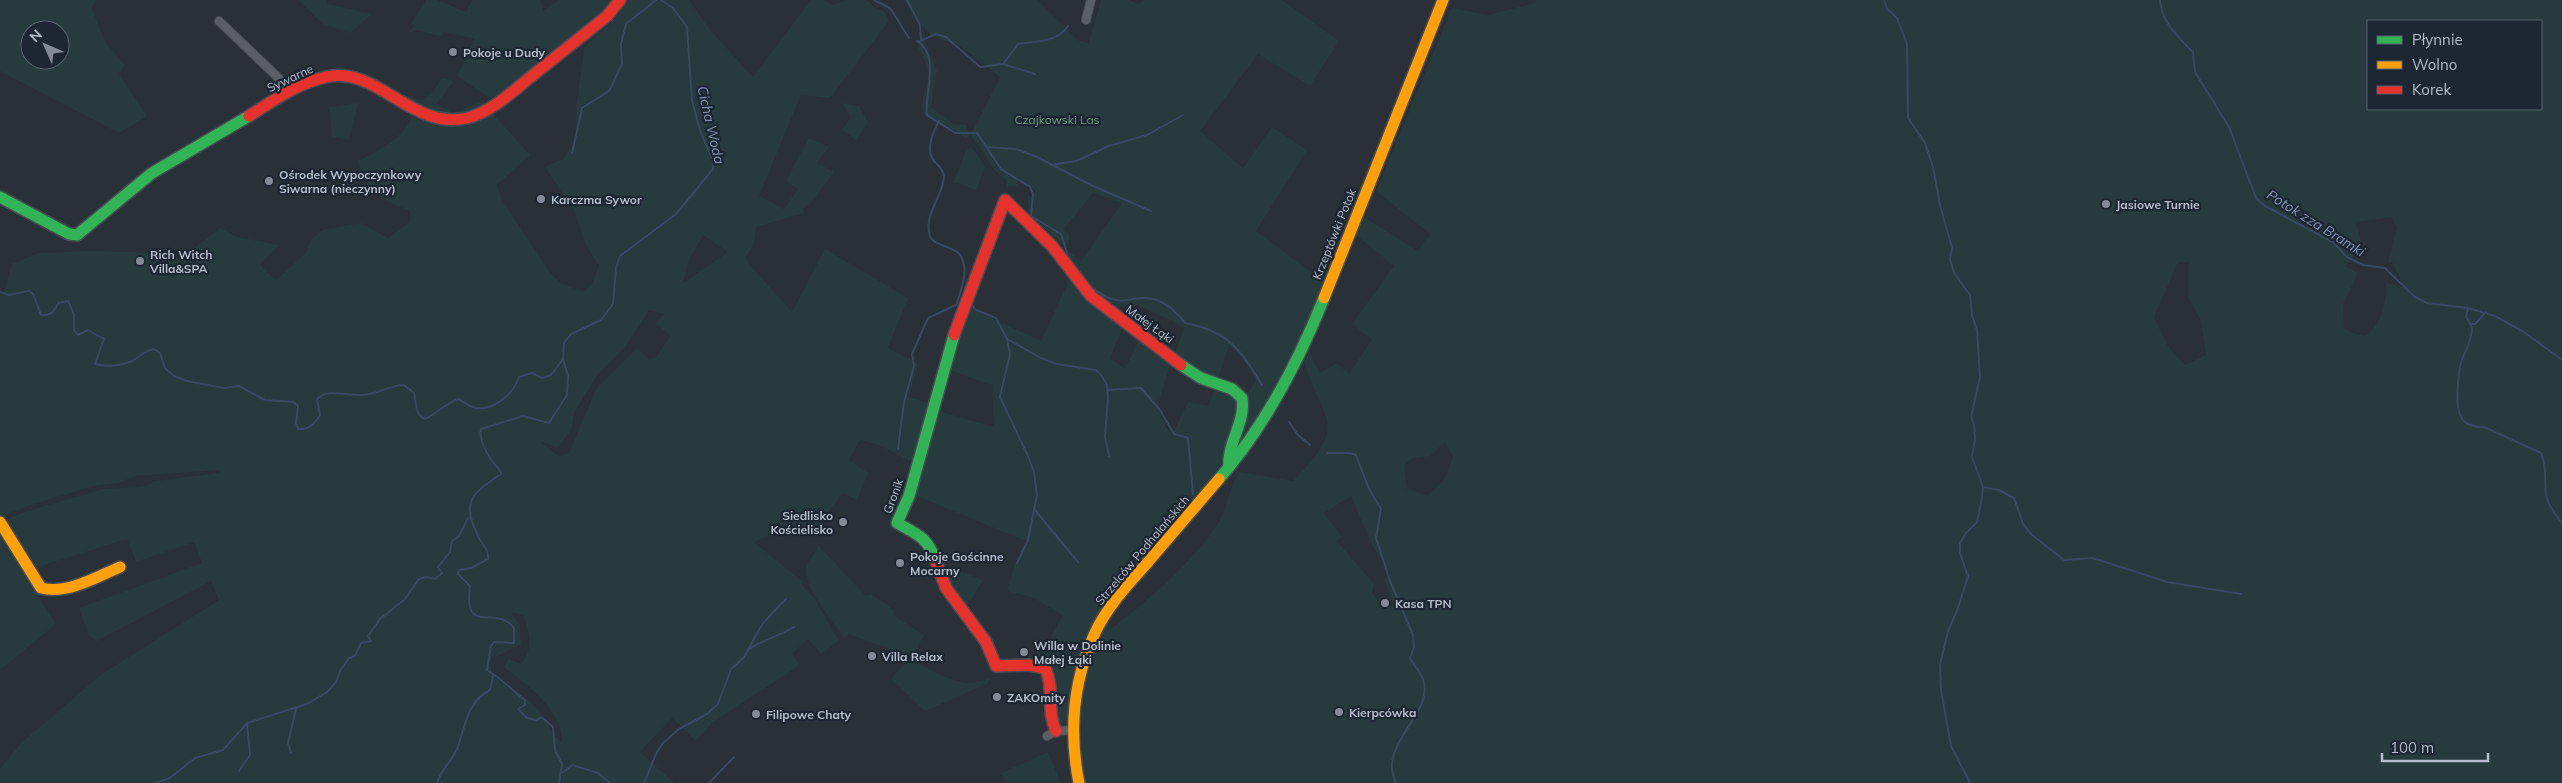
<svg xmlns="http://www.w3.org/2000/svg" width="2562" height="783" font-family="Mulish,sans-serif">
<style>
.green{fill:#273a3e;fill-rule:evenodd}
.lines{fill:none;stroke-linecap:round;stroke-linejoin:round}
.stream{stroke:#384963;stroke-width:2}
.street-casing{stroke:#484c53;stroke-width:10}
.fast-casing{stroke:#484c53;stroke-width:14}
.slow-casing{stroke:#484c53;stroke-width:14}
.jam-casing{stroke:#484c53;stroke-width:14}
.street{stroke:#5a5e66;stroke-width:8}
.fast{stroke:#30b455;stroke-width:11}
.slow{stroke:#ff9f0a;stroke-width:11}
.jam{stroke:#e5322d;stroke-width:11}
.poi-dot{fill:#848b96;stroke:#1d2633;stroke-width:2}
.labels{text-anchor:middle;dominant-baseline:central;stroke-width:4.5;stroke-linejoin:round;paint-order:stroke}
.poi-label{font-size:12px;font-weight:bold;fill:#b4bcc9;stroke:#1d2633;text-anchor:start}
.street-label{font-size:12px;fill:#b4bcc9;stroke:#1d2633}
.park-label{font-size:12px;fill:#6b9a76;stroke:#1d2633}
.water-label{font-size:14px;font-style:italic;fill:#7c92b1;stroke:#1d2633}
</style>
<rect width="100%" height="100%" fill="#2a3038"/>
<g class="green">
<path d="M 0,0 L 96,0 L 92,9 L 105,42 L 125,65 L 119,74 L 147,116 L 119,133 L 0,71 ZM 30,30 L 60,30 L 60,60 L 30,60 Z"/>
<polygon points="298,0 327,0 328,4 372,14 350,33 323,24"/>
<polygon points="426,0 437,0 466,12 472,0 541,0 543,11 559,0 606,0 609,4 606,11 494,101 457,76 475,39 443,32 441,36 417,30 409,33 414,25 411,24"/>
<path d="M 628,0 L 689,0 L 711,31 L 753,77 L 811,0 L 823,0 L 832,5 L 848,0 L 867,0 L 877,9 C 884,9 887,14 889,21 L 830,98 L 801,95 L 759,196 L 784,209 L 798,189 L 786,181 L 809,138 L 829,147 L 817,163 L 834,172 L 810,204 L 803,209 L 804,213 L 756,227 L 754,243 L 746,257 L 748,263 L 792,312 L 825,249 L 908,298 L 888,348 L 918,364 L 909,397 L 932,404 L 916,464 L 879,445 L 860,440 L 849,460 L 868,473 L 857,500 L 843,493 L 809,536 L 796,526 L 785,527 L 754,542 L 803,582 L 801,584 L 814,598 L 839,641 L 821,654 L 808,639 L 792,654 L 800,665 L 713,722 L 696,741 L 672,718 L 640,752 L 675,783 L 0,783 L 0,769 L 21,743 L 102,674 L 219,600 L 211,581 L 97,641 L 89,636 L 79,608 L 202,563 L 194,542 L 136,562 L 127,539 L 31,569 L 5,520 L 24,512 L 103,489 L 142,487 L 156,481 L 220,473 L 219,470 L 135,476 L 119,483 L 98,485 L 33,504 L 2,516 L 0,515 L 0,295 L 3,295 L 12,264 L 39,253 L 89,251 L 172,253 L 179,260 L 220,228 L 237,237 L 279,245 L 260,265 L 276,280 L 305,254 L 311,240 L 322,230 L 361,223 L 388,238 L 410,222 L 410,211 C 378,197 370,195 358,161 C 380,150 401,140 412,117 C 445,130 461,129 493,114 L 530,155 L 497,185 L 501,198 L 550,273 L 561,283 L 583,292 L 592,284 L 599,266 L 586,245 L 574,210 L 545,167 L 563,159 L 576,140 L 576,110 L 584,48 L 615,19 ZM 703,235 L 728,252 L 683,283 L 688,262 ZM 649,310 L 664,314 L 655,324 L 671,335 L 656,357 L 649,360 L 637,348 L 596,389 L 569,453 L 559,456 L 540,442 L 558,447 L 571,430 L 574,413 L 596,377 L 624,348 ZM 511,612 L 523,615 C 530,634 534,647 521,664 L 509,659 L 504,667 C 527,685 563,710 562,743 C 551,733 546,719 536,708 C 522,694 506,686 491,673 L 491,656 L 497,656 L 521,644 L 519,625 Z"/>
<path d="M 904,0 L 1037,0 L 1077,40 L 1089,43 L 1101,0 L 1129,0 L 1139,4 L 1144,0 L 1282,0 L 1339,41 L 1310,86 L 1258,54 L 1200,131 L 1243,168 L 1272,127 L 1307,150 L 1256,231 L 1324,282 L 1284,379 L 1232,457 L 1246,397 L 1256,380 C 1249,368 1241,355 1229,347 L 1216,383 L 1174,355 L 1184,329 L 1171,320 L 1138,305 L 1108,308 L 1065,256 L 1070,252 L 1081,261 L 1122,203 L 1093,193 L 1064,229 L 1069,234 L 1069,242 L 1065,246 L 1029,215 L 1028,197 L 1034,198 L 1035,191 L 1030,186 L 1017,180 L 1017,186 L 1007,187 L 1006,180 L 994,170 L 978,144 L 972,138 L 972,132 L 1000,77 L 959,45 L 932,37 L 913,15 Z"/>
<path d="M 1537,0 L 2562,0 L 2562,783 L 1087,783 C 1069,727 1081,678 1106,627 L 1112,628 C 1145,604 1194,560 1217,525 C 1227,509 1229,488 1239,472 L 1293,481 C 1349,423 1325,426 1304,362 L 1309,352 L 1320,373 L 1337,363 L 1349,374 L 1372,339 L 1352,324 L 1394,266 L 1355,234 L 1362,216 L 1418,251 L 1430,234 L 1376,191 L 1452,8 L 1489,15 L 1535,3 ZM 2368,21 L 2541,21 L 2541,109 L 2368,109 ZM 2391,217 L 2397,227 L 2388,262 L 2393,263 L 2404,287 L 2386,283 C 2386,304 2382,322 2366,336 L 2355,334 L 2344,328 L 2343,304 L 2358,273 L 2345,266 L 2362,246 L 2356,222 ZM 2178,262 L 2189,262 L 2188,297 L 2201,321 L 2206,355 L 2185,365 L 2167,345 L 2154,317 ZM 1445,442 L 1453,457 L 1444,480 L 1428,496 L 1407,489 L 1404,465 L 1414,458 L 1430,456 ZM 1351,496 L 1372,545 L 1390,573 L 1383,579 L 1394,604 L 1391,607 L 1387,601 L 1378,600 L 1372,593 L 1374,584 L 1337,541 L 1342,537 L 1324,513 Z"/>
<path d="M 924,40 L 937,69 L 931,107 L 953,124 L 966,125 L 969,135 L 966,138 L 926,117 C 917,101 928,92 928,75 C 929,65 921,54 917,45 Z"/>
<path d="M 442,78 L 454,81 L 436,104 L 453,113 L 480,102 L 485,104 L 484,107 C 448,119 439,117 404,101 L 406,95 L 421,101 L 433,92 Z"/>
<polygon points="358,103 349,140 332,137 329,107"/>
<polygon points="842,103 859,106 868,123 856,140 842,130 851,117"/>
<polygon points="970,148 975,151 985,167 976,190 954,182 965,153"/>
<path d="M 1071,276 L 1124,325 L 1110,358 L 1125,369 L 1141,337 L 1172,359 L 1157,408 L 1169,432 L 1174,431 L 1188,402 L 1208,406 L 1215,389 C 1228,392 1236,393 1241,406 L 1218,469 L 1207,486 L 1126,578 L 1097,618 L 1080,657 L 1072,687 L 1067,721 L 1061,724 L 1056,722 L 1054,669 L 1032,662 L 1045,639 L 1049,640 L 1063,615 L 1034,598 L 1007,591 L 1014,567 L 1026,541 L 919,497 L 913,492 L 935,410 L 994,427 L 992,385 L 946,369 L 967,307 L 1041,341 Z"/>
<polygon points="0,528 42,593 38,597 56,624 0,670"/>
<path d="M 818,545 L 866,596 L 871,594 L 894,610 L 893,615 L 924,635 L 912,657 L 848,634 L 844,639 C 834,621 803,588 806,568 C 807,560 817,554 818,545 Z"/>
<polygon points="937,562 983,580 966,607"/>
<path d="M 907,661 L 915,662 C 940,674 962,691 990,678 L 987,684 L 925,711 L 891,679 Z"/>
<polygon points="1048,752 1061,783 1006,783 1001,773"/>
</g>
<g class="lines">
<g class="stream">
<polyline points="874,0 890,8 909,38"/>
<polyline points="907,0 920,25 921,40"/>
<polyline points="1884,0 1887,9 1897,18 1907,44 1908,118 1925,143 1933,167 1940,205 1952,248 1950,259 1954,273 1970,295 1972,316 1977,330 1980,377 1971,417 1974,425 1975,438 1972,457 1983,487 1982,498 1977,522 1966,533 1960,543 1960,553 1968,576 1958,608 1948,631 1940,665 1941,690 1951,746 1970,783"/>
<path d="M 2160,0 C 2162,23 2177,36 2193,52 L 2195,72 L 2229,127 L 2256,198 L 2265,206 L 2333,242 L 2347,257 L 2363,265 L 2385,268 L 2415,297 L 2427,303 L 2468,308 L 2495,316 L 2524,332 L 2562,360"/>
<path d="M 917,41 C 941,55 924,93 927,115 L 955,133 L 977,133 L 1001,169 L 1030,187 L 1033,194 L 1031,216 L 1061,234 L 1069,259"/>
<polyline points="918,42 936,34 946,37 980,67 1003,64 1035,74"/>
<path d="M 1003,64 L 1018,44 C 1037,41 1056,43 1068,26"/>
<polyline points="987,147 1016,149 1037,157 1093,186 1151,211"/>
<polyline points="572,153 582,108 609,91 622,64 621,44 626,24 656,0"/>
<polyline points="1051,165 1076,161 1109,146 1147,135 1183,115"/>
<path d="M 1089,285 C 1096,291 1106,299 1116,300 C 1126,302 1133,298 1143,298 C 1161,297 1175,310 1185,323 C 1228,331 1240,349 1262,385"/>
<path d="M 0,292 L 9,295 L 29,291 L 33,294 L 41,315 C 51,316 54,312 58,303 L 68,301 L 74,314 L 74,330 L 78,335 L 88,330 L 104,339 L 95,364 C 105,367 122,366 132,361 C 140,357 145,350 154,349 L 160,353 L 165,368 L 174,376 L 187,381 L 224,388 L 239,386 L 265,400 L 294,402 L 298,406 L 296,423 L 298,429 C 309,430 314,424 320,415 L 317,399 C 327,388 347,396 362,395 C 376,395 389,385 404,385 L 414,393 C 417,404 414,414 425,419 C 437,413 445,404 458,399 C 463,401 470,407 476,408 C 494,411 514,393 519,377 L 532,373 L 542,378 L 551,375 L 563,359"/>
<polyline points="971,304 976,310 996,318 1007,339 1041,358 1057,364 1096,370 1102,376 1107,385 1108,397 1105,437 1109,456"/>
<path d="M 2468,308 L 2466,317 C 2469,321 2472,325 2472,330 C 2471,343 2464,352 2461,363 C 2458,373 2455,408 2461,417 C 2465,425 2476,427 2484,427 L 2541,453 C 2548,468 2543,483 2547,498 C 2549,507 2556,515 2562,523"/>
<polyline points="2471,324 2475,324 2486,312"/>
<polyline points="1007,339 1010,354 1000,397 1027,454 1034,472 1037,495 1028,540 1017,563"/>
<polyline points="1107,390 1141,388 1160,410 1174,434 1188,438 1193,494"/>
<polyline points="1289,422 1298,435 1310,445"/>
<path d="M 898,449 L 904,402 L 914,366 L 912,354 L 928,318 L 956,305 C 961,291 969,271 961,256 C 958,250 948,248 942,245 C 937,243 932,241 930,236 C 923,215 943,196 944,177 C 944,168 936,165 932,158 C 926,146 934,131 939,121"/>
<path d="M 1328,453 L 1350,453 L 1356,455 L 1369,489 L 1381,509 L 1376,538 L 1390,581 L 1413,635 L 1414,647 L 1410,658 C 1414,666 1422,673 1424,682 C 1431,718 1377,744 1396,783"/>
<polyline points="1983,487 1999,490 2014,498 2023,524 2032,535 2064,560 2093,558 2167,582 2241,594"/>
<polyline points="1035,510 1078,562"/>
<path d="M 749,649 C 763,640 779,636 794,627"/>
<polyline points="291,753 288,743 296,709"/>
<polyline points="239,771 250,755 247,724"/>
<polyline points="562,773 572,765 598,773 610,783"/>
<polyline points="155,783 170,778 195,758 223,750 247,723 307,704 327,692 336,682 340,671 349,658 355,656 361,643 371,641 368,636 380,619 405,599 419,579 426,577 435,579 442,573 438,567 450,552 452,541 459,536 468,518"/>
<path d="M 437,783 C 441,770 451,762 457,749 C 465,728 467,701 490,690 L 493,676"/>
<path d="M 559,783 L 562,764 L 555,750 L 553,727 L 542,717 L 536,720 L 527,718 L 518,709 L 525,705 L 525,700 C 512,690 501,678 487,670 L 491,646 L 494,642 L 514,643 L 514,628 C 496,604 463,637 470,586 L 458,574 L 459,570 L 471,568 L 488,559 C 489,549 483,546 479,538 C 461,502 470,495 501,474 L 501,472 C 492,461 478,444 481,429 L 523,416 L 549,423 L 567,395 L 568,376 L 563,359 L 564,343 L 571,334 L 601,320 L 613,304 L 616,268 L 620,256 L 676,214 L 713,169 L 713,160 L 701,133 L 692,101 L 687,27 L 673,8 L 661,0"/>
<polyline points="644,783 656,754 663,743 679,729 707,714 718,704 731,669 744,657 763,623 786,599"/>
<polyline points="709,783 734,757"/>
</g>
<defs>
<g id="street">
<polyline points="1086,20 1091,0"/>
<polyline points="219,21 291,90"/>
<polyline points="1047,736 1056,731 1073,730"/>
</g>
<g id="fast">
<polyline points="0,197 69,234 77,235 152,173 249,116"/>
<path d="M 1181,365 L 1201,378 L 1232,389 L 1242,398 C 1246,422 1227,443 1229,467"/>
<path d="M 1219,479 C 1266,425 1298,363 1324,298"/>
<path d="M 935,559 C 927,537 917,534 897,523 L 909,496 L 954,335"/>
</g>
<g id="slow">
<polyline points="1324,298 1443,0"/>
<path d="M 0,522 L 41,588 C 66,595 97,577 120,567"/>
<path d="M 1079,783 C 1069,733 1073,682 1094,635 C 1106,608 1128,584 1148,562 C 1172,534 1195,507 1219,479"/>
</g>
<g id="jam">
<path d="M 249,116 C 273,101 297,83 326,77 C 377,65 412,131 467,118 C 492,112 514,90 533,75 C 558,55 582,36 607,16 L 620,0"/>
<polyline points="954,335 1005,200 1052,246 1091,296 1181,365"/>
<path d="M 935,559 L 946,588 L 986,642 L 996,666 L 1029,665 L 1045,668 C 1055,688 1046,710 1056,731"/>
</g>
</defs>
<use href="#street" class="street-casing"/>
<use href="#fast" class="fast-casing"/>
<use href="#slow" class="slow-casing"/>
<use href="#jam" class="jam-casing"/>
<use href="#street" class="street"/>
<use href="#fast" class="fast"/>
<use href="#slow" class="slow"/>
<use href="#jam" class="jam"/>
</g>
<g class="poi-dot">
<circle cx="453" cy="52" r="5"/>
<circle cx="269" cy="181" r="5"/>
<circle cx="541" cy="199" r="5"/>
<circle cx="2106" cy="204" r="5"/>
<circle cx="140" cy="261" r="5"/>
<circle cx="843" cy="522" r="5"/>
<circle cx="900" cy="563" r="5"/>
<circle cx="1385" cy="603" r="5"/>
<circle cx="1024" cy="652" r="5"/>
<circle cx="872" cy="656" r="5"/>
<circle cx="997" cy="697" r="5"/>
<circle cx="1339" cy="712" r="5"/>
<circle cx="756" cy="714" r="5"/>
</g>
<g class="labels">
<g class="poi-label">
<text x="463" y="52">Pokoje u Dudy</text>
<text x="279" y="174">Ośrodek Wypoczynkowy<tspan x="279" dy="14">Siwarna (nieczynny)</tspan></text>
<text x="551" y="199">Karczma Sywor</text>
<text x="2116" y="204">Jasiowe Turnie</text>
<text x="150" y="254">Rich Witch<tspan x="150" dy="14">Villa&amp;SPA</tspan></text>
<text x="833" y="515" text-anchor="end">Siedlisko<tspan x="833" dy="14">Kościelisko</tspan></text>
<text x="910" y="556">Pokoje Gościnne<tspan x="910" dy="14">Mocarny</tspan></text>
<text x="1395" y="603">Kasa TPN</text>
<text x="1034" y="645">Willa w Dolinie<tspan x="1034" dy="14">Małej Łąki</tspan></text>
<text x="882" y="656">Villa Relax</text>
<text x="1007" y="697">ZAKOmity</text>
<text x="1349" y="712">Kierpcówka</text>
<text x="766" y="714">Filipowe Chaty</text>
</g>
<g class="street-label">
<text transform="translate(290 78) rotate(-25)">Sywarne</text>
<text transform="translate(1334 234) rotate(-68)">Krzeptówki Potok</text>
<text transform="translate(1150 324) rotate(36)">Małej Łąki</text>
<text transform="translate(893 496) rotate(-70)">Gronik</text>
<text transform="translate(1142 550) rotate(-50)">Strzelców Podhalańskich</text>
</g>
<g class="park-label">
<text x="1057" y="119">Czajkowski Las</text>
</g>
<g class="water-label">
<text transform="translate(711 125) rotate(77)">Cicha Woda</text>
<text transform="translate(2316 223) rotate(32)">Potok zza Bramki</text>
</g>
</g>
<rect x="2367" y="20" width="175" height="90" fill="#1d2633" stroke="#59626f"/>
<rect x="2377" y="36" width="25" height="8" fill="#30b455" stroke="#59626f"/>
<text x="2412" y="45" font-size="15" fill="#b4bcc9">Płynnie</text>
<rect x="2377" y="61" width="25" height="8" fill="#ff9f0a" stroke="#59626f"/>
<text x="2412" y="70" font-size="15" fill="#b4bcc9">Wolno</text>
<rect x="2377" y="86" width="25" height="8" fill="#e5322d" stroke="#59626f"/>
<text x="2412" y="95" font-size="15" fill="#b4bcc9">Korek</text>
<g transform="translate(45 45) rotate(315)"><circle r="24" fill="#1d2633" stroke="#59626f"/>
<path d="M0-4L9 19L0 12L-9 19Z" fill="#848b96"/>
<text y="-8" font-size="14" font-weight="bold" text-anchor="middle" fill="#b4bcc9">N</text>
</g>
<path d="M2382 753v8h106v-8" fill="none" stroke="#b4bcc9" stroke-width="2.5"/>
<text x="2390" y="753" font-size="15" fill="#b4bcc9" stroke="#1d2633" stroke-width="4" paint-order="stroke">100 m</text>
</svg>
